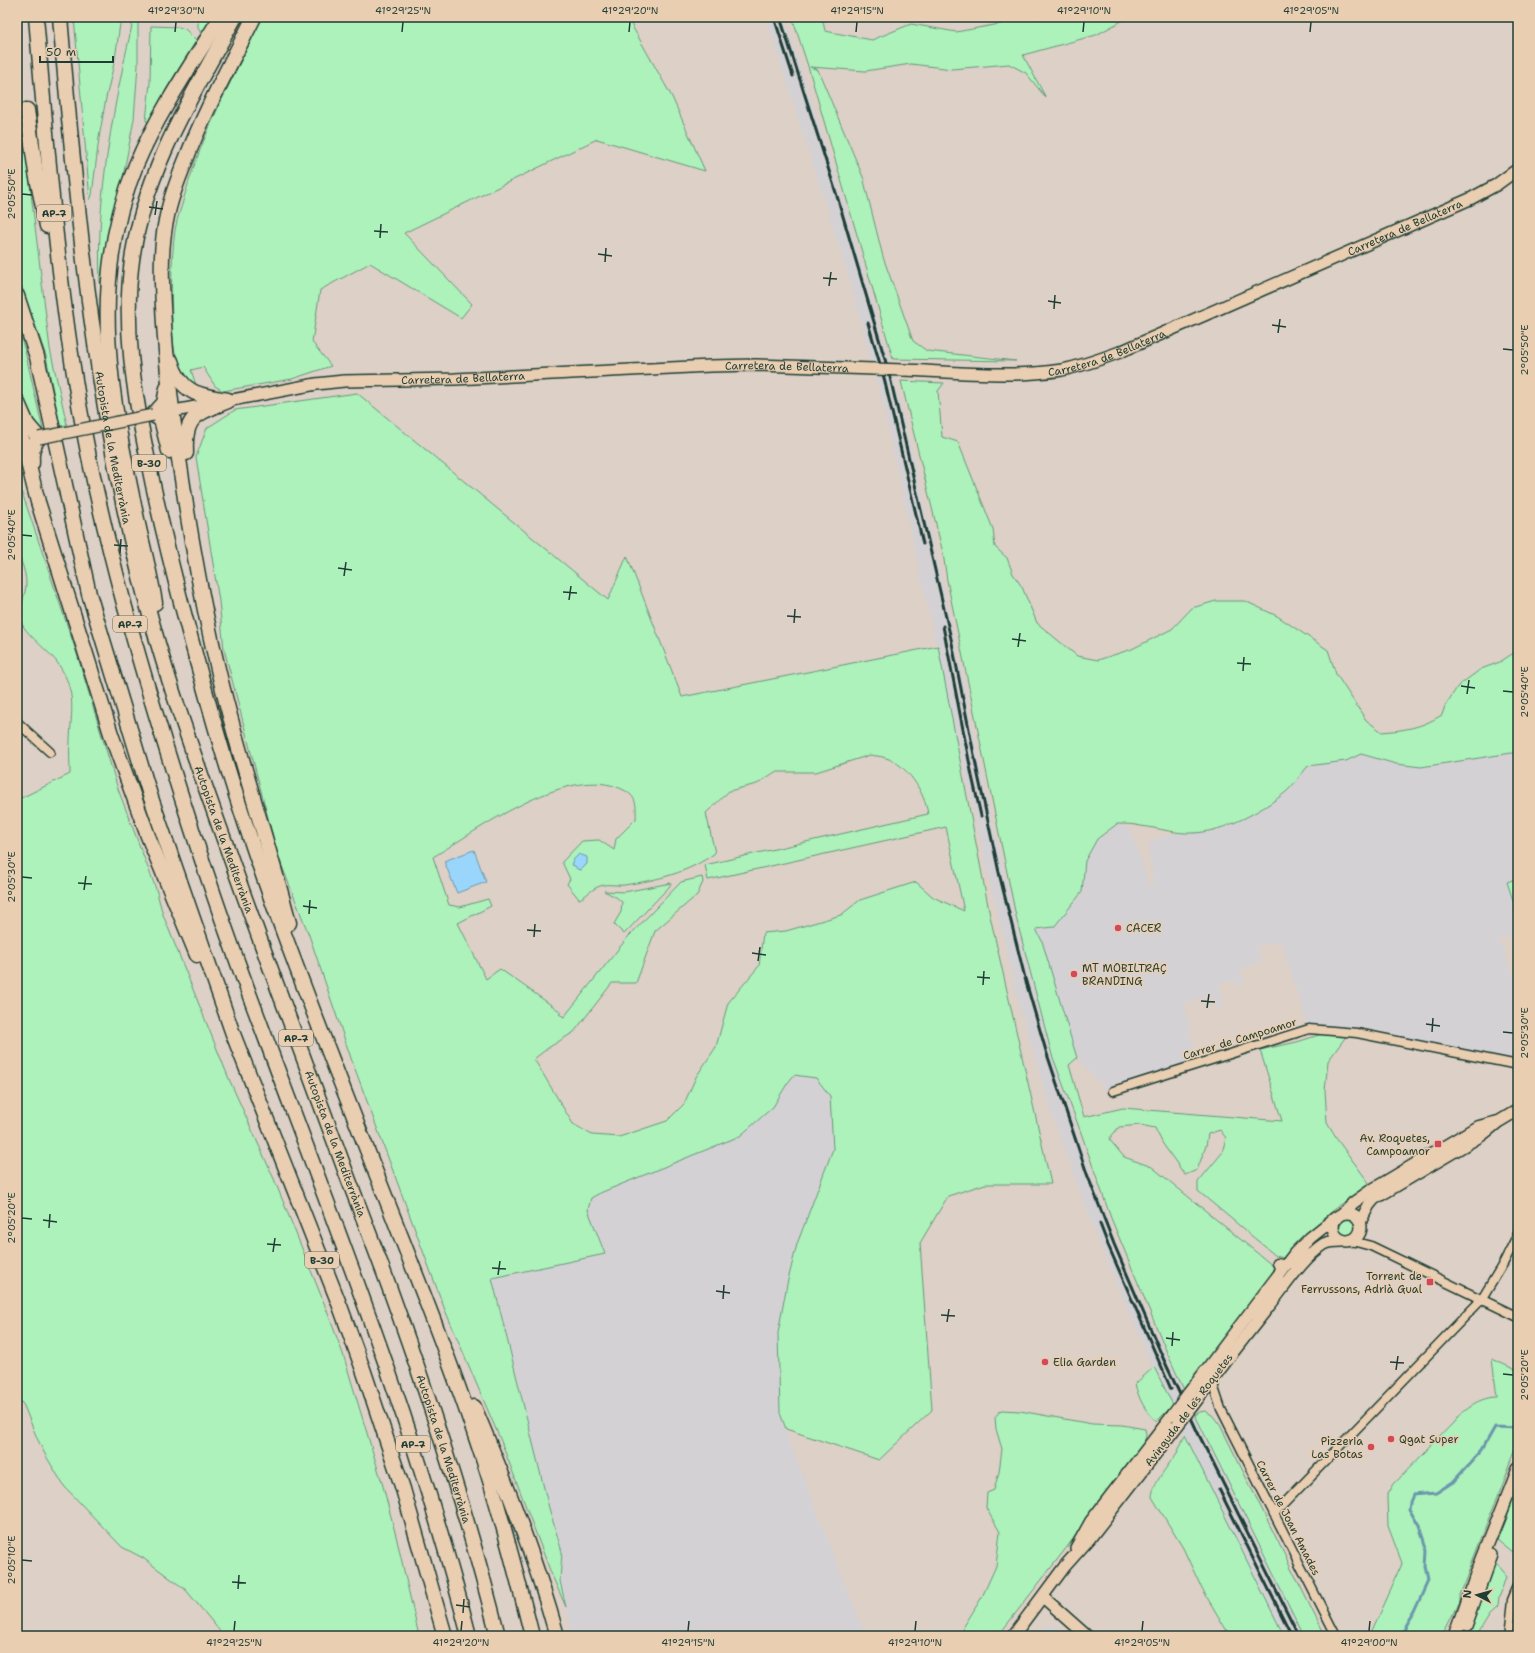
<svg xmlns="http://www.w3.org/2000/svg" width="1535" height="1653" font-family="'Shantell Sans',sans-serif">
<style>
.built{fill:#d4d1d5}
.green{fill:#adf1bb;stroke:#669778;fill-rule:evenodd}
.water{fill:#9ad5fb;stroke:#6998ab}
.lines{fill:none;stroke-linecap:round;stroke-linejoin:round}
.stream{stroke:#6998ab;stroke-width:3}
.street-casing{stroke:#1f3d34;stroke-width:11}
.secondary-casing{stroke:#1f3d34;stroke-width:14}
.highway-casing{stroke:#1f3d34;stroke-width:17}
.street{stroke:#e9ceb1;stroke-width:8}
.secondary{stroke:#e9ceb1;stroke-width:11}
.highway{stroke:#e9ceb1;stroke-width:14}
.rail{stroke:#1f3d34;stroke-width:3}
.secondary-bridge-casing{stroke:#1f3d34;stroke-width:14;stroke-linecap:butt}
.secondary-bridge{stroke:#e9ceb1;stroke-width:11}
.ticks{fill:none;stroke:#1f3d34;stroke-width:1.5}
.poi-dot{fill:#d1495b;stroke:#e9ceb1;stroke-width:1.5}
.labels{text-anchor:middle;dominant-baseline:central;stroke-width:3;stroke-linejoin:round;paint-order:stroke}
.shield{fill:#e9ceb1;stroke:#5c685a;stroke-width:1}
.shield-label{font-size:10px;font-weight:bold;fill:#1f3d34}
.street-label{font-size:11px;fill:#1f3d34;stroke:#e9ceb1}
.poi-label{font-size:11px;fill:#1f3d34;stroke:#e9ceb1;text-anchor:start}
.neatline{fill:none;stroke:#1f3d34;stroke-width:1.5}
.ticks-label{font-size:10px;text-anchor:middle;fill:#1f3d34}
</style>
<rect width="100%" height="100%" fill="#ddd0c6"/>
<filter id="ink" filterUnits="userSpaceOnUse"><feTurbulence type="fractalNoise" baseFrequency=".025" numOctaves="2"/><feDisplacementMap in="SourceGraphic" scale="8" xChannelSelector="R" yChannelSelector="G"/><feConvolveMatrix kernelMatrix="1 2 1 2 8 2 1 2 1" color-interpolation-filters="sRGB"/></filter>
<g filter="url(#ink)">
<g class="built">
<polygon points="766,17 784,17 845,202 888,355 920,484 959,655 989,806 1017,925 1035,994 1070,1109 1114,1236 1148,1315 1213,1453 1304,1636 1284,1636 1159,1381 1100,1246 1051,1112 1018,1000 959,748 883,406 850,281"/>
<polygon points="1518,752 1518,878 1507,882 1518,916 1518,933 1499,939 1518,988 1518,1060 1360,1029 1329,1027 1309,1029 1281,941 1257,947 1261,962 1240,969 1244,984 1238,986 1235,980 1219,984 1224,1006 1217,1009 1213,994 1185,1004 1196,1064 1113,1091 1107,1091 1077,1058 1042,941 1036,929 1054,927 1082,892 1085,861 1097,839 1117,824 1130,828 1150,886 1154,885 1148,852 1151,842 1159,837 1177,832 1211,832 1234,823 1258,811 1287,791 1308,766 1346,761 1361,754 1396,764 1421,767"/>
<polygon points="794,1075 816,1078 830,1096 835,1121 833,1149 778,1333 780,1413 790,1443 866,1636 573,1636 560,1581 562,1552 549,1508 492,1278 605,1254 588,1210 591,1198 773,1107 787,1084"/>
<polygon points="1051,1625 1057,1626 1070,1636 1035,1636 1044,1627"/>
</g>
<g class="green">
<polygon points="74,17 121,17 115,59 106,98 99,138 92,195 90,200"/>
<path d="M 134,17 L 138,17 L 138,65 L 134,119 L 103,282 L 100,283 C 96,193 114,104 134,17 Z"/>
<polygon points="198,17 216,17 151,123 146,121 150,83 151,26 178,27 185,29 196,40 201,34 198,27"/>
<path d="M 263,17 L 627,17 L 672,97 L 705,171 L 597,139 L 404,233 L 472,304 L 461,318 L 370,263 L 320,290 L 312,342 L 331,366 L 292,379 L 223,391 L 215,386 L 203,367 L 191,370 L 196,385 C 175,375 173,345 172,323 C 171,292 171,261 175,230 C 177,218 182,206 185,194 C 203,132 234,75 263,17 Z"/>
<polygon points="792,17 822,17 825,31 872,40 911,24 956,32 1027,19 1129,17 1096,35 1023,55 1046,98 1026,73 1009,64 952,69 911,64 865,71 810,67 818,70 863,177 883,257 913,341 927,351 1016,361 893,359 808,66"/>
<polygon points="17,106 25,144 50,349 67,425 60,426 46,356 17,273"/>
<polygon points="17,326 25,351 43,430 37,428 22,403 17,383"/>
<path d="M 901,381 L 944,383 L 938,391 L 942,437 L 958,442 L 993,529 L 995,547 L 1007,558 L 1013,574 L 1022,587 L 1037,623 L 1077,656 L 1098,660 L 1132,649 L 1172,629 L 1192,608 L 1216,601 L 1245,601 L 1277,616 L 1328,650 L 1336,674 L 1366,720 L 1382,732 C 1405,730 1421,728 1442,715 L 1445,706 L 1458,686 L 1481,669 L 1500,662 L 1518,650 L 1518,752 L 1421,767 L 1396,764 L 1361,754 L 1346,761 L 1308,766 C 1301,774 1294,785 1286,792 C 1262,811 1224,832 1193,833 C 1175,834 1159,828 1141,826 C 1133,824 1125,824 1117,824 L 1097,839 L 1085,861 L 1082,892 L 1054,927 L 1036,929 L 1042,941 L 1077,1058 L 1069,1065 L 1084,1117 L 1123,1108 L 1282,1121 L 1260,1050 L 1297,1042 L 1322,1034 L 1347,1035 L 1328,1061 L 1325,1090 L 1327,1123 L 1336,1138 L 1369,1183 L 1369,1187 L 1339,1205 L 1301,1240 L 1287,1259 L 1276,1256 L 1198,1191 L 1198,1182 L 1222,1153 L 1226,1138 L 1220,1130 L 1208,1134 L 1206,1146 L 1197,1170 L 1185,1175 L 1163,1144 L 1155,1128 L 1140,1125 L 1119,1127 L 1109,1139 L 1124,1157 L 1152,1167 L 1273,1266 L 1274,1272 L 1271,1277 L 1184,1390 L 1168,1355 L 1111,1218 L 1080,1130 L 1052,1055 L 1017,921 L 947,580 L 943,553 Z"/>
<path d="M 357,393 L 608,600 L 627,556 L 682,697 L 938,646 L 990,916 L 1051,1184 L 985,1184 L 948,1196 L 920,1243 L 932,1410 L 879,1460 L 786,1429 L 780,1413 L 778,1333 L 787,1284 L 797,1244 L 833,1149 L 830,1096 L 816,1078 L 794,1075 L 787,1084 L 773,1107 L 740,1136 L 600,1193 L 591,1198 L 588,1210 L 605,1254 L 492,1278 L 549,1508 L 562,1552 L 560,1581 L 566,1607 L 551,1573 L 501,1441 L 445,1310 L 352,1061 L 309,935 L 278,856 L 224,649 L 219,601 L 196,457 L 207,428 L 235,410 ZM 870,755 C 875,756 881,756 886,758 C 907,764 925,793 928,814 L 705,865 L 708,880 L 946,827 L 964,911 L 933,897 L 916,882 L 860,900 L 841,915 L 786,931 L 763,933 L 759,966 L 728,1003 L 716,1047 L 696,1077 L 684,1104 L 667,1121 L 619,1137 L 592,1135 L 573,1124 L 534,1059 L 548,1048 L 574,1032 L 612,983 L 636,983 L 655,931 L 697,895 L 703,882 L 702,877 L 681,882 L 628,937 L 564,1017 L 559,1014 L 561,1012 L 500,969 L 486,979 L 458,923 L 491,906 L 488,899 L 460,907 L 449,905 L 433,857 C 478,830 563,767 617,787 C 635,794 637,800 636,819 L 616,839 L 614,850 L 599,840 L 582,841 L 562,862 L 570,879 L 567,884 L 579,899 C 587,896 591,889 600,886 C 608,883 616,886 624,885 C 657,880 688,873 715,853 L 706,813 L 729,791 L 757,784 L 775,772 L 816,772 Z"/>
<path d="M 17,478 L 77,654 L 118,789 L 156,889 L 163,915 L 229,1079 L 274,1179 L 324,1303 L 343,1354 L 383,1486 L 396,1536 L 419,1636 L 224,1636 L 186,1590 L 143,1558 L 122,1547 L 64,1486 L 46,1456 L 37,1438 L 24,1406 L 17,1396 L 17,800 L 70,774 C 70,763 69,752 70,741 C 71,711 77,693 59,665 C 51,652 23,633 20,619 C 19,607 26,595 26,583 C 26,569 18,557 17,545 C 15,523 17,500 17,478 Z"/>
<polygon points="1518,878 1518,916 1507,882"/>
<polygon points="671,883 669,887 624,934 614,924 621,912 622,902 616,897 604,891 624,892"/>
<circle cx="1347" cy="1227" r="9"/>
<path d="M 1492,1359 L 1518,1371 L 1518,1444 L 1460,1593 L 1460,1600 L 1443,1636 L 1369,1636 L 1402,1563 L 1388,1526 L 1387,1496 L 1394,1484 L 1454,1422 C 1463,1408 1481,1397 1497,1397 Z"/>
<path d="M 1154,1367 L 1173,1405 L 1157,1421 C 1145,1412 1139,1399 1135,1384 Z"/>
<polygon points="1001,1410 1020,1411 1092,1424 1122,1425 1145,1429 1146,1435 1144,1443 1067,1547 998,1636 960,1636 963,1628 982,1597 996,1566 1000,1532 986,1508 987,1493 994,1490 999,1472 1002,1449 996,1429 995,1417"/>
<polygon points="1205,1411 1212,1415 1220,1425 1325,1636 1304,1636 1195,1415 1200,1412"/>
<path d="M 1185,1435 L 1284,1636 L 1230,1636 L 1202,1589 L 1183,1548 L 1152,1497 C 1152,1485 1169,1464 1177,1453 C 1180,1448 1182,1441 1185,1435 Z"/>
<polygon points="1518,1486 1518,1556 1497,1539"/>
<polygon points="1490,1559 1507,1579 1499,1597 1498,1605 1490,1612 1475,1636 1463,1636"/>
</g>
<g class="water">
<polygon points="474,850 486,882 457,893 444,861"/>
<polygon points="579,854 587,857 587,864 581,870 577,869 575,866 571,865 573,860"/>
</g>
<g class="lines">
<polyline class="stream" points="1401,1636 1415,1613 1429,1582 1426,1567 1427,1551 1419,1526 1409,1509 1410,1502 1413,1495 1436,1493 1453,1482 1482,1450 1495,1427 1518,1428"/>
<defs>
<g id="street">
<polyline points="17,722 50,752"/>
<polyline points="1113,1091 1309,1029 1357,1033 1518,1065"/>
<polyline points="1348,1241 1356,1242 1371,1246 1518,1317"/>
<path d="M 1255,1315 C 1266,1301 1287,1282 1277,1263 L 1286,1265 L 1295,1264 L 1302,1255 L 1312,1251"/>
<polyline points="1214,1377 1214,1388 1221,1409 1336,1636"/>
<polyline points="1274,1514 1482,1299 1503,1264 1518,1234"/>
<polyline points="1508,1636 1512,1600 1518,1586"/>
</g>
<g id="secondary">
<path id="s1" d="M 903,370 C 954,372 1013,378 1062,370 C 1082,366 1101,359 1120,352 L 1470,199 L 1496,185 L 1518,169"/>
<path id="s2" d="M 164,413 L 316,384 L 344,381 L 455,379 L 710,366 L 756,365 L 874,369"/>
<circle cx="1347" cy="1227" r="14"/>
<polyline points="1343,1213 1353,1203 1370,1191 1477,1127 1496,1122"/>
<polyline points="1360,1222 1369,1205 1374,1199 1482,1135 1498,1122 1518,1110"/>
<polyline points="1188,1394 1295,1253 1310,1238 1335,1218"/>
<path d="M 1193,1405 C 1219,1370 1246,1335 1273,1301 C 1287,1283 1305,1256 1324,1244 C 1330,1241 1336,1241 1342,1241"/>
<polyline points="1076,1548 1091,1521 1172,1416"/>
<polyline points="1043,1597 1087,1636"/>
<polyline points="1466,1626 1491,1555"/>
<polyline points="1013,1636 1065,1566 1090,1538 1177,1426"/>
<polyline points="1455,1636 1476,1574 1518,1468"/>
</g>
<g id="highway">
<path d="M 36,17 C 47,146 57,276 79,404 C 97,509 125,613 156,715 C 183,804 212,893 244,980 C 324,1197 412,1412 469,1636"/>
<path id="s3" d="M 60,17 C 77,220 97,422 151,619 C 175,706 207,791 237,876 C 272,974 309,1072 345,1170 C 359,1207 373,1243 387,1281 C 429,1397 468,1516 498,1636"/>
<path d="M 235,17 C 193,94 144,172 132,260 C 123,325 134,392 147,456 C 157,506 169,556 182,606 C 196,658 210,711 226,763 C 265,891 315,1016 364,1142 C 406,1251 451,1359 487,1471 C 504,1525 518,1580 532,1636"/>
<path d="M 254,17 C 230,65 204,112 185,162 C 178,179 171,197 167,216 C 159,251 162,288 164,324 C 166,355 169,386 173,418 C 185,502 198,586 218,669 C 238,755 267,838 289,923"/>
<polyline points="27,110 36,173 47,226"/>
<polyline points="17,296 37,357 89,594 150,795 233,1034 340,1306 364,1372 403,1489 445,1636"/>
<path d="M 171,361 C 180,393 199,396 228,400"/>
<polyline points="167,388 164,403 153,415 160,419 162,423 169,451"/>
<path d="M 17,401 L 27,424 L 39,438 C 32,445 31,453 32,463"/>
<polyline points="17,419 38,502 112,737 148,836 197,955"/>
<path d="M 186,453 C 184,415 197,414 228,401"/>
<path d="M 155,603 C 151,577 144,551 138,524 C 112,402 86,286 136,165 C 158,113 191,65 221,17"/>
<path d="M 474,1407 C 506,1482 535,1557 557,1636"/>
</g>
</defs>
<use href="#street" class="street-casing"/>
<use href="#secondary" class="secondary-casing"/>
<use href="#highway" class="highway-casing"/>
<use href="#street" class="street"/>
<use href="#secondary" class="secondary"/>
<use href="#highway" class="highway"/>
<g class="rail">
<polyline points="774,17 793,76"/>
<polyline points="780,17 837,196 889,373 952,643 978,775 1000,877 1026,982 1046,1051 1087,1174 1114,1244 1163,1358 1199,1435 1299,1636"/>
<polyline points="868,323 883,374 923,544"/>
<polyline points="943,626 972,776 981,816"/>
<polyline points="1100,1224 1108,1245 1171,1389"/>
<polyline points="1219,1489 1292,1636"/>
</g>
<defs>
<g id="secondary-bridge">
<polyline points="874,369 903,370"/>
<polyline points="39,438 153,415"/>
<polyline points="1172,1416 1188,1394"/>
<polyline points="1177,1426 1193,1405"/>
</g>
</defs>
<use href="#secondary-bridge" class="secondary-bridge-casing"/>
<use href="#secondary-bridge" class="secondary-bridge"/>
</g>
</g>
<path class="ticks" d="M 175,32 L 176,22M 402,32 L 403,22M 629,32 L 630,22M 856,32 L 857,22M 1083,32 L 1084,22M 1310,32 L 1311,22M 22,194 L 32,195M 149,207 L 163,209M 155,215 L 157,201M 374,231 L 388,232M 380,238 L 381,224M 598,254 L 612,256M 605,262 L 606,248M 823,278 L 837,279M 829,286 L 831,272M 1048,301 L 1061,303M 1054,309 L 1055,295M 1272,325 L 1286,327M 1278,333 L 1280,319M 1503,349 L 1513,350M 22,535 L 32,536M 114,545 L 128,546M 120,553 L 121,539M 338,568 L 352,570M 344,576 L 346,562M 563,592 L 577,593M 569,600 L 571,586M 787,616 L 801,617M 794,623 L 795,609M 1012,639 L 1026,641M 1018,647 L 1020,633M 1237,663 L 1251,664M 1243,671 L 1244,657M 1461,686 L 1475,688M 1503,691 L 1513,692M 1467,694 L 1469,680M 22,877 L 32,878M 78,883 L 92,884M 84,890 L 86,876M 303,906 L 317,908M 309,914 L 310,900M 527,930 L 541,931M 534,937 L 535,924M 752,953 L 766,955M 758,961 L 760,947M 977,977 L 990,978M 983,985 L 984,971M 1201,1001 L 1215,1002M 1207,1008 L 1209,994M 1426,1024 L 1440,1026M 1432,1032 L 1433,1018M 1503,1032 L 1513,1033M 22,1218 L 32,1219M 43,1220 L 57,1222M 49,1228 L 50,1214M 267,1244 L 281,1245M 273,1252 L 275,1238M 492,1268 L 506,1269M 498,1275 L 500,1261M 716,1291 L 730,1293M 723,1299 L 724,1285M 941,1315 L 955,1316M 947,1322 L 949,1309M 1166,1338 L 1180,1340M 1172,1346 L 1173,1332M 1390,1362 L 1404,1363M 1396,1370 L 1398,1356M 1503,1374 L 1513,1375M 22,1560 L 32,1561M 232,1582 L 246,1583M 238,1589 L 239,1575M 456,1605 L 470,1607M 463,1613 L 464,1599M 234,1631 L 235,1621M 461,1631 L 462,1621M 688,1631 L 689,1621M 915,1631 L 916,1621M 1142,1631 L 1143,1621M 1369,1631 L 1370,1621"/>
<g class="poi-dot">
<circle cx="1118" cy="928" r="4"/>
<circle cx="1074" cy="974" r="4"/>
<rect x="1434" y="1140" width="8" height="8" rx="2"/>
<rect x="1426" y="1278" width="8" height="8" rx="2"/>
<circle cx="1045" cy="1362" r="4"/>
<circle cx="1391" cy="1439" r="4"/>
<circle cx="1371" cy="1447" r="4"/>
</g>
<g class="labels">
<g class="shield">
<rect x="37" y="205" width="34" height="16" rx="3"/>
<rect x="132" y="455" width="34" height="16" rx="3"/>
<rect x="113" y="616" width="34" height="16" rx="3"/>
<rect x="279" y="1030" width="34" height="16" rx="3"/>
<rect x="305" y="1252" width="34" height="16" rx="3"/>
<rect x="396" y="1436" width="34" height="16" rx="3"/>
</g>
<g class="shield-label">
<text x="54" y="213">AP-7</text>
<text x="149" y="463">B-30</text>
<text x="130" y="624">AP-7</text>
<text x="296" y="1038">AP-7</text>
<text x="322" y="1260">B-30</text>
<text x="413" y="1444">AP-7</text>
</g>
<g class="street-label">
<text stroke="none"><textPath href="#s1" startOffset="531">Carretera de Bellaterra</textPath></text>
<text stroke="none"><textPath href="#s1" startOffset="207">Carretera de Bellaterra</textPath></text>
<text stroke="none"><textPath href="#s2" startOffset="626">Carretera de Bellaterra</textPath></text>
<text stroke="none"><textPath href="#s2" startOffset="302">Carretera de Bellaterra</textPath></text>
<text stroke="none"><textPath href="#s3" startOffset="434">Autopista de la Mediterrània</textPath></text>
<text stroke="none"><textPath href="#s3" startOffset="842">Autopista de la Mediterrània</textPath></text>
<text transform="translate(1240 1039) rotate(-17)">Carrer de Campoamor</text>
<text stroke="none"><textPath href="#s3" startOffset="1166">Autopista de la Mediterrània</textPath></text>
<text transform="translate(1189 1410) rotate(-53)">Avinguda de les Roquetes</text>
<text stroke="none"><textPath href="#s3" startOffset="1490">Autopista de la Mediterrània</textPath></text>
<text transform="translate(1288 1518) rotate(63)">Carrer de Joan Amades</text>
</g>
<g class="poi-label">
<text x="1126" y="928">CACER</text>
<text x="1082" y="968">MT MOBILTRAÇ<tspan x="1082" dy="13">BRANDING</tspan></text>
<text x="1430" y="1138" text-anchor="end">Av. Roquetes,<tspan x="1430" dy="13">Campoamor</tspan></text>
<text x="1422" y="1276" text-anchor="end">Torrent de<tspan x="1422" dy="13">Ferrussons, Adrià Gual</tspan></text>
<text x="1053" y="1362">Elia Garden</text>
<text x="1399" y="1439">Qgat Super</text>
<text x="1363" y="1441" text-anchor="end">Pizzeria<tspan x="1363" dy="13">Las Botas</tspan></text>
</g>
</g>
<rect width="1535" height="1653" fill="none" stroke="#e9ceb1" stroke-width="44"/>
<g transform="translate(1477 1595) rotate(276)" stroke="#e9ceb1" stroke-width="3" paint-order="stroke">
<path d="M0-3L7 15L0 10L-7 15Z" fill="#1f3d34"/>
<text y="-6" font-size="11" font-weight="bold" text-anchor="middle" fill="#1f3d34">N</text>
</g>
<path d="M40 56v6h73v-6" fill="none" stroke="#1f3d34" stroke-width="2"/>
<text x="46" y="56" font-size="12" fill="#1f3d34" stroke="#e9ceb1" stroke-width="3" paint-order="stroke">50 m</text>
<rect x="22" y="22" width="1491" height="1609" class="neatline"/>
<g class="ticks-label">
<text x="176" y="14">41°29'30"N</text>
<text x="403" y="14">41°29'25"N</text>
<text x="630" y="14">41°29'20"N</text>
<text x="857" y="14">41°29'15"N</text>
<text x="1084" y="14">41°29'10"N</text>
<text x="1311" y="14">41°29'05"N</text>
<text transform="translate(11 194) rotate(-90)" y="4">2°05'50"E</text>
<text transform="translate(1524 350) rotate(-90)" y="4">2°05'50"E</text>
<text transform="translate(11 535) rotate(-90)" y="4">2°05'40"E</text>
<text transform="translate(1524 692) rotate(-90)" y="4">2°05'40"E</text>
<text transform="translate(11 877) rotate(-90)" y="4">2°05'30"E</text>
<text transform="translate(1524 1033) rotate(-90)" y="4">2°05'30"E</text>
<text transform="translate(11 1218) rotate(-90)" y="4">2°05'20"E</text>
<text transform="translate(1524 1375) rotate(-90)" y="4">2°05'20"E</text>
<text transform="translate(11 1560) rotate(-90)" y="4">2°05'10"E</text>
<text x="234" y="1646">41°29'25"N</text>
<text x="461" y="1646">41°29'20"N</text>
<text x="688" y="1646">41°29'15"N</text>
<text x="915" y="1646">41°29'10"N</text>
<text x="1142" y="1646">41°29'05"N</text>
<text x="1369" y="1646">41°29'00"N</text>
</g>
</svg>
